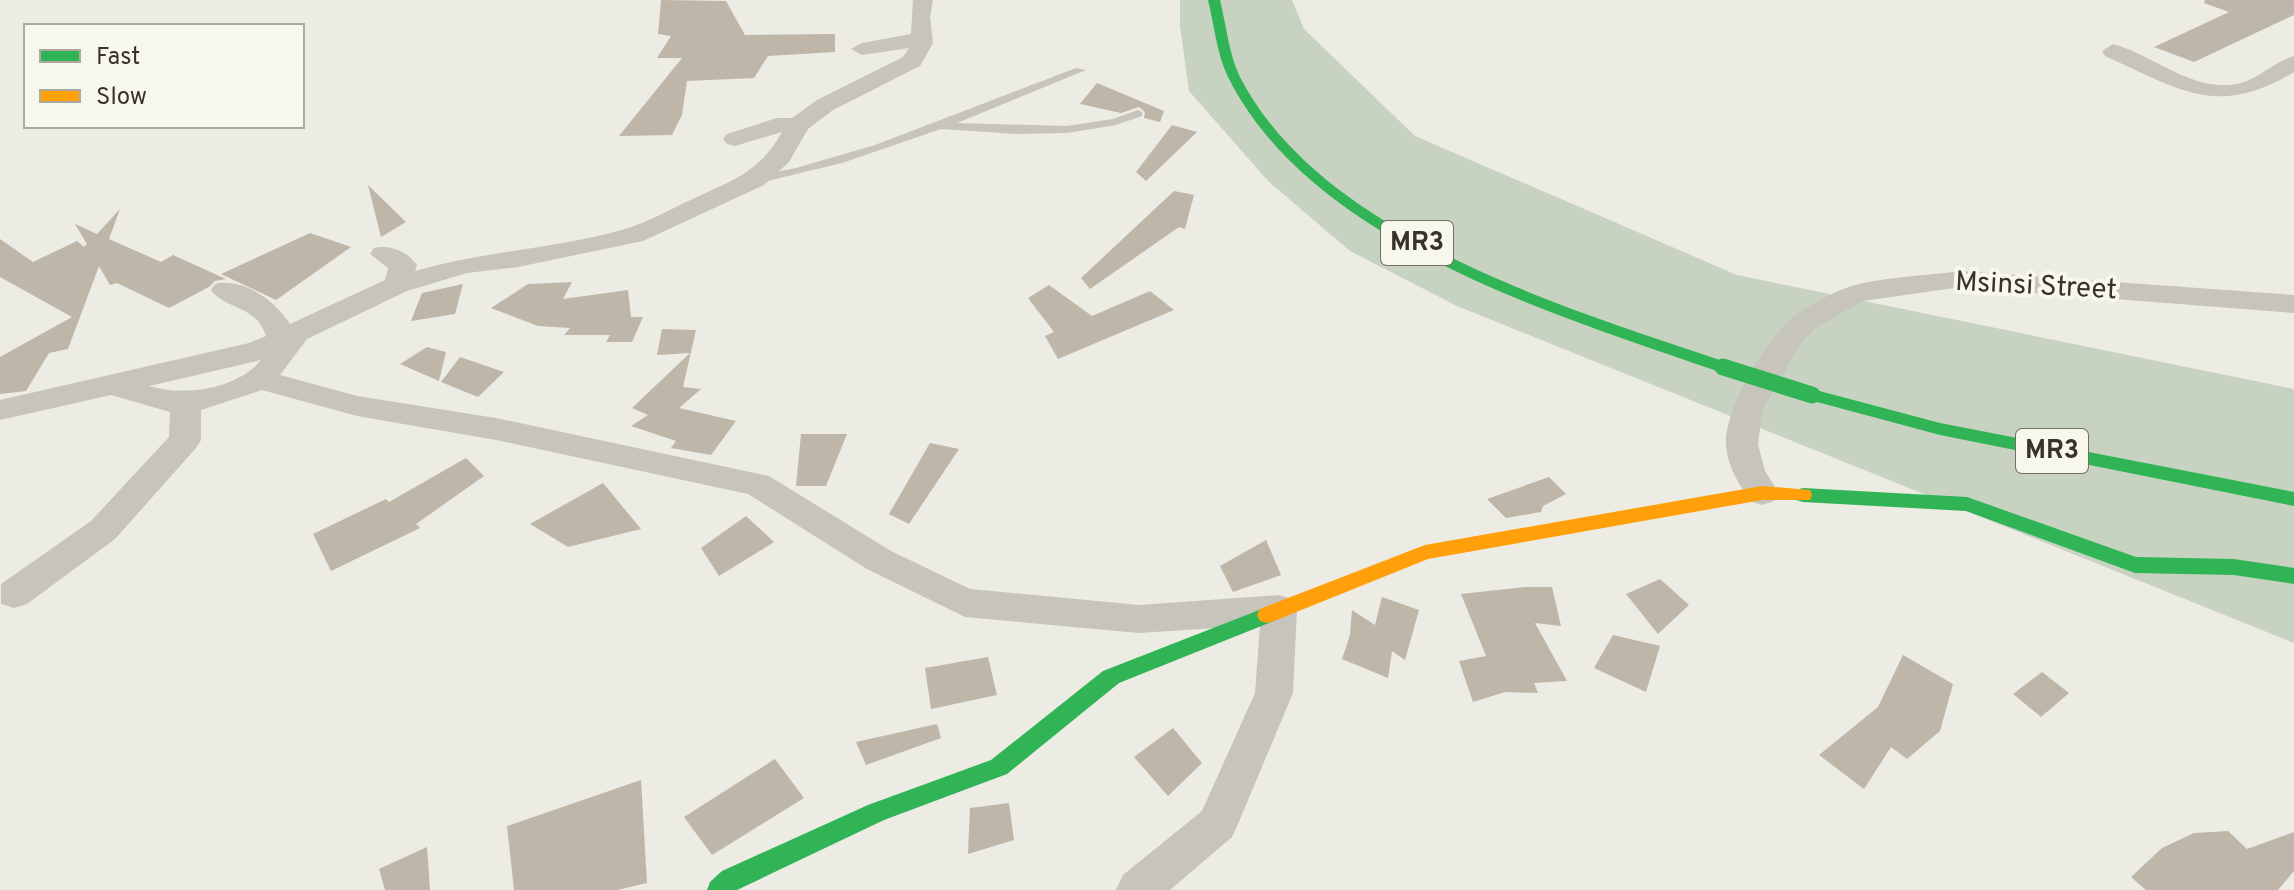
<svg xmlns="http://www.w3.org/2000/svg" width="2294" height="890" font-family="Overpass,sans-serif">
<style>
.green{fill:#c8d2c0}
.building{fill:#beb6a8}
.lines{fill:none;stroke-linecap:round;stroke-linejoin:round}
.lane{fill:#c6c4bc;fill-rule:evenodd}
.street{fill:#c6c4bc;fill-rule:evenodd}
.fast{fill:#30b455;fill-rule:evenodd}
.slow{fill:#ff9f0a;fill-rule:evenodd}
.fast-bridge{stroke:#30b455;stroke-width:17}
.labels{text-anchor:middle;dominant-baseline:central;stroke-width:8;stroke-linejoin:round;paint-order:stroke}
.shield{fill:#f8f7ec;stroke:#716e65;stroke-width:2}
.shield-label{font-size:26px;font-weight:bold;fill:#37332b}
.street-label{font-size:28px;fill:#37332b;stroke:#f8f7ec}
</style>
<rect width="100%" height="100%" fill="#ecebe4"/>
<polygon class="green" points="1180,0 1292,0 1304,29 1415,136 1737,275 2294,389 2294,643 1457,306 1350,251 1269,182 1189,91 1180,26"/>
<g class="building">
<polygon points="661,0 726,1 745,35 835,34 835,52 768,56 754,78 687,81 682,115 672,135 619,136 682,58 657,58 671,36 658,34"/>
<polygon points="2205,0 2294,0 2294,15 2194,62 2154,47 2229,12 2204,3"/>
<polygon points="1097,83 1164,111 1160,122 1144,118 1145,112 1139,107 1121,113 1080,104"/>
<polygon points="1172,125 1197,132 1146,181 1136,172"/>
<polygon points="368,185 406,222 381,237"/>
<polygon points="1174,191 1194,195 1185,229 1179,227 1090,289 1081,278"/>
<polygon points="120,209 109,239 161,262 173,255 226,279 215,281 209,287 169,308 117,283 110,285 99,266 68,349 49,353 26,391 0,394 0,357 72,317 0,277 0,239 33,262 77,241 84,247 87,244 75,224 97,234"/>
<polygon points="310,233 351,247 276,300 221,274"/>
<polygon points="572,282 563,299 628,290 631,317 643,317 632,342 606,342 610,335 564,335 570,328 538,326 491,308 528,284"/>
<polygon points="463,284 455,314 411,321 422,293"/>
<polygon points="1049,285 1092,316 1150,291 1174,310 1058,359 1045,336 1054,332 1028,298"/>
<polygon points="662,329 696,330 683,387 701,389 679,408 736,421 711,455 671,448 676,441 631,426 648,415 632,408 690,353 657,355"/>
<polygon points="427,347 446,352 439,381 400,364"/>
<polygon points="460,357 504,372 478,397 441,382"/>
<polygon points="801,434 847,434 826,486 796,486"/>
<polygon points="930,443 959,449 909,524 889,514"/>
<polygon points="466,458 484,476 416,524 420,528 331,571 313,534 386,499 389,502"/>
<polygon points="1549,477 1566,494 1543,506 1541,512 1506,518 1487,499"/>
<polygon points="603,483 641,529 568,547 530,524"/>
<polygon points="746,516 774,542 719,576 701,548"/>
<polygon points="1266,540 1281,575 1233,592 1220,566"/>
<polygon points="1660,579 1689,605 1658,634 1626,594"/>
<polygon points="1525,587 1552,587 1561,626 1535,623 1567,681 1534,683 1538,693 1505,692 1473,702 1459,661 1486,656 1461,594"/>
<polygon points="1382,597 1419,610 1405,660 1392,651 1388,678 1342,659 1350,635 1352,610 1375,625"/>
<polygon points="1613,635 1660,646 1646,692 1594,668"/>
<polygon points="1903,655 1953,684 1940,731 1907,759 1891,747 1864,789 1819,755 1878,707"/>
<polygon points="988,657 997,695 931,709 925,668"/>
<polygon points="2042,672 2069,693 2041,717 2013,694"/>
<polygon points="937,724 941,738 866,765 856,742"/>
<polygon points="1173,728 1202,763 1168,796 1134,757"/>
<polygon points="775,759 804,798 712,855 684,817"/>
<polygon points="641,780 647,883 617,890 514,890 507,826"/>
<polygon points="1009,803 1014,840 968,854 970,808"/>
<polygon points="2228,831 2247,849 2294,832 2294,871 2278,890 2146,890 2131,877 2162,848 2194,833"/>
<polygon points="427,847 430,890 385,890 379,869"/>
</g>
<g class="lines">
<polygon class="lane" points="1076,68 1086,70 957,123 1067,126 1113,119 1138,110 1142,112 1142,116 1116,125 1067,133 1016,134 941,129 842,163 755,184 749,180 751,177 796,168 875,145"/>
<g class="street">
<path d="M 913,0 L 933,0 L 930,17 L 933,43 L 920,66 L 833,110 L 808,129 L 789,162 L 764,185 L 643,241 L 518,267 L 467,273 L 407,291 L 307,339 L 280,375 L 357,396 L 496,418 L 769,476 L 891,551 L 970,589 L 1139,605 L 1279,595 L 1292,599 L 1297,609 L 1293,693 L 1238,824 L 1232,837 L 1170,890 L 1116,890 L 1123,875 L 1202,811 L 1255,693 L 1260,625 L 1139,633 L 965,617 L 867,569 L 748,494 L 496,440 L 357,416 L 262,390 L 201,410 L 201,440 L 196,448 L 115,539 L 27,604 L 14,608 L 1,604 L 1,584 L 91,521 L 169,437 L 170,412 L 111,395 L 0,420 L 0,400 L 249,343 L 266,336 C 257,305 225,310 211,290 L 215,284 C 243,277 276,301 290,324 L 385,280 L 388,268 L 370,254 L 374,248 C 390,244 408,252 417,265 L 415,271 C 483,251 556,249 625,229 C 649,222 674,207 697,197 C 736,179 760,171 782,132 L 735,146 L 727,144 L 723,139 L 727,134 L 777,118 L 792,118 L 817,100 L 903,57 L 909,48 L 862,55 L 851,49 L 862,43 L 911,34 ZM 261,360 C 238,389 184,397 149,386 Z"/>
<path d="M 2113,44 C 2155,55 2197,97 2244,82 C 2262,76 2276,61 2294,56 L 2294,72 C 2217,119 2179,89 2105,56 L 2102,51 Z"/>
<path d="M 1961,271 L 2294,295 L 2294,313 L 1961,287 L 1863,301 L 1817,327 L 1801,343 L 1762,411 L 1758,445 L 1765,471 L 1779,493 L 1774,501 L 1762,505 L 1750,501 C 1739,484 1728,467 1726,446 C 1723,409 1768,335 1797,314 C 1811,305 1830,294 1846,288 C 1872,278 1931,275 1961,271 Z"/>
</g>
<g class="fast">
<path d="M 1208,0 L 1220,0 C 1226,24 1229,55 1240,77 C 1322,237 1570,309 1729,363 L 1731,367 L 1729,371 L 1717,371 C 1554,314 1311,243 1228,77 C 1217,55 1214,24 1208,0 Z"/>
<polygon points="1812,389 1940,423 2294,492 2294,506 1940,435 1806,399 1803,395 1806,391"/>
<polygon points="1803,488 1967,497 2136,557 2234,559 2294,568 2294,584 2234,575 2135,573 1966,511 1803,502 1796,500 1794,495 1796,490"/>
<polygon points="1267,607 1274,609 1277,615 1274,621 1119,683 1007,774 884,820 737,890 707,890 710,882 722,871 868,805 991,760 1103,671"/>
</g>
<polygon class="slow" points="1762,486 1810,490 1812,495 1810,500 1762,500 1428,559 1274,621 1267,623 1260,621 1257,615 1260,609 1425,545"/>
<polyline class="fast-bridge" points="1723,367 1812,395"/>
</g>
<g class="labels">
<g class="shield">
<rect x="1381" y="221" width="72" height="44" rx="6"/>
<rect x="2016" y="429" width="72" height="44" rx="6"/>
</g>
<g class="shield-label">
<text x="1417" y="243">MR3</text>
<text x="2052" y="451">MR3</text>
</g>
<g class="street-label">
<text transform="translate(2036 287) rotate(3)">Msinsi Street</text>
</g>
</g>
<rect x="24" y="24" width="280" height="104" fill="#f8f7ec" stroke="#aba99f" stroke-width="2"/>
<rect x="40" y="50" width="40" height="12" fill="#30b455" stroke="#aba99f" stroke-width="2"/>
<text x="96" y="64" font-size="24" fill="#37332b">Fast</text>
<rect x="40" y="90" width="40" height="12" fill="#ff9f0a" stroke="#aba99f" stroke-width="2"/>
<text x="96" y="104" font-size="24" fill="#37332b">Slow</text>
</svg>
